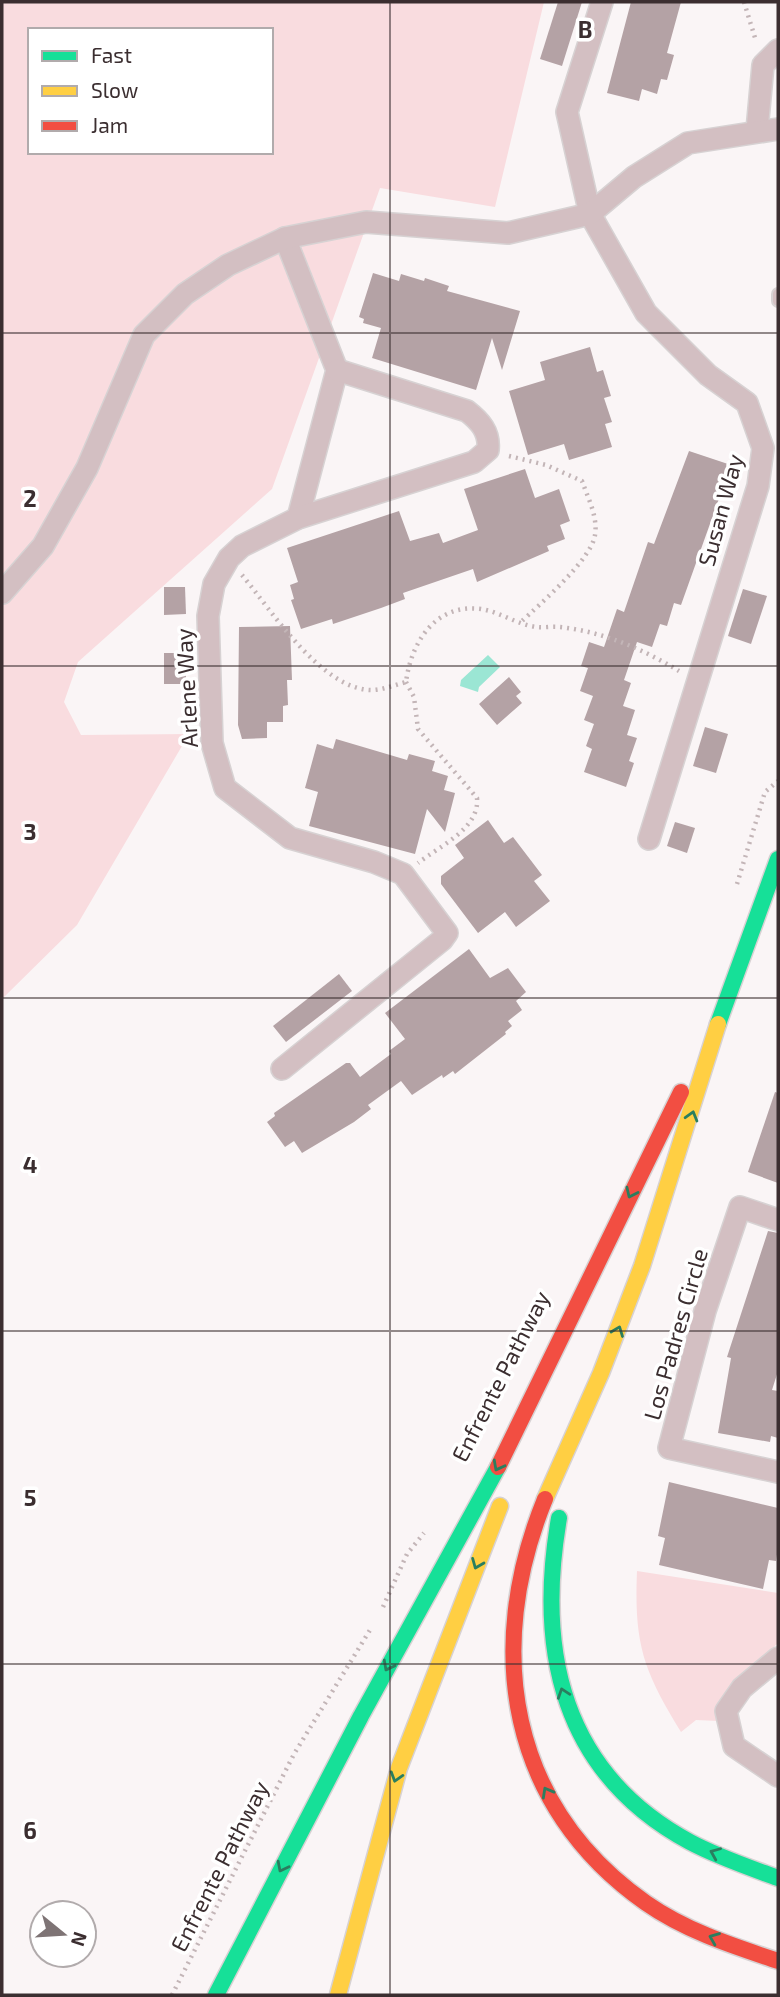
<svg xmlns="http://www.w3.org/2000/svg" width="780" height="1997" font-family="'Exo 2',sans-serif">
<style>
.green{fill:#f9dcdf;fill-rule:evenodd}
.water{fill:#9be6d4}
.building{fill:#b4a2a5}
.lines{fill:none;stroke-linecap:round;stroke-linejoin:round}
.lane-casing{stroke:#d7d2d3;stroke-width:14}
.street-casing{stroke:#d7d2d3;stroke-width:24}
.fast-casing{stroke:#d7d2d3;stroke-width:19}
.slow-casing{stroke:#d7d2d3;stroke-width:19}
.jam-casing{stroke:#d7d2d3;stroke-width:19}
.path{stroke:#c3b5b7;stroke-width:4.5;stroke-dasharray:2 5;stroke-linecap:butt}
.lane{stroke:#d3bfc2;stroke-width:10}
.street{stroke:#d3bfc2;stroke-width:21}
.fast{stroke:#16e098;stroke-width:16}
.slow{stroke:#ffcf43;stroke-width:16}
.jam{stroke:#f24e42;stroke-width:16}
.oneway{stroke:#2a7e5f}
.grid{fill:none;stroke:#3b2e30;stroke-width:2;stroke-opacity:0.55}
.labels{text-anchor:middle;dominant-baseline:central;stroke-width:7;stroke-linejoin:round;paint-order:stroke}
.street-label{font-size:23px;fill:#3b2e30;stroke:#fff}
.grid-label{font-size:23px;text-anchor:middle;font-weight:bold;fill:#3b2e30;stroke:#fff;stroke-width:7;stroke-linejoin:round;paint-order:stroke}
</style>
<rect width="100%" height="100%" fill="#faf5f6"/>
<g class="green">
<path d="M 2,2 L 544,2 L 495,207 L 380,188 L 272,489 L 78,662 L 64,702 L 81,735 L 189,734 L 77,925 L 2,999 ZM 30,30 L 271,30 L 271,152 L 30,152 Z"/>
<path d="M 637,1571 L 778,1593 L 778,1643 L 742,1678 L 719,1721 L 696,1720 L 681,1732 C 643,1670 634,1644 637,1571 Z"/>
</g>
<polygon class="water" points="488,655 500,667 479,687 478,692 460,686 461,680"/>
<g class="building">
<polygon points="558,2 582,2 562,66 540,59"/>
<polygon points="631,2 681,2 667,53 674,55 667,80 661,79 657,94 642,89 639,101 607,93"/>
<polygon points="373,273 399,281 401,274 424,281 425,278 449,286 447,291 520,311 502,370 492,338 476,390 372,358 381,328 363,323 364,319 359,317"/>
<polygon points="590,347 597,372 603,370 611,396 604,398 612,422 605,424 612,447 569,460 564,444 528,455 509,391 545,380 540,362"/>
<polygon points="689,451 731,465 681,605 674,603 667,626 660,624 652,647 637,642 624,680 631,683 623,706 635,710 627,735 637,738 629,761 634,763 626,787 584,772 592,749 586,746 594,724 584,720 593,696 580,691 588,668 581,666 589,642 604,647 617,609 624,612 648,542 654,544"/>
<polygon points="525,469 535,498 559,489 570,521 560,525 565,539 547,546 549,551 477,582 473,569 403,593 405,599 381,608 333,624 332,619 301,629 291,600 294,599 290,585 298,582 287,548 399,511 410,541 439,533 443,543 478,530 464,489"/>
<polygon points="164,587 185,587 186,614 164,615"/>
<polygon points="743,589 767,596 751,644 728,636"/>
<polygon points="290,626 292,680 287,680 288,705 283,706 283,722 267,722 267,738 242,739 238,725 239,627"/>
<rect x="164" y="653" width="22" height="31"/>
<polygon points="509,677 521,692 516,696 522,703 497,725 479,704"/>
<polygon points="705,727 728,734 716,773 693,766"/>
<polygon points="336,739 407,760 409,754 435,761 432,771 448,776 444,790 455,793 445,832 427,809 415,854 309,826 318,792 305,788 317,744 333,749"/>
<polygon points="488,820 504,843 513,837 542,875 534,881 550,901 516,927 505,912 478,933 441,884 441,876 464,858 455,845"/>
<polygon points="675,822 695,828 687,853 667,846"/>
<polygon points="469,949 490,978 508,968 526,992 516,1001 522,1010 508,1021 512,1026 505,1032 506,1034 455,1074 453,1071 443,1078 442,1075 412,1095 401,1081 368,1105 371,1109 354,1122 302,1153 294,1141 285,1147 267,1122 275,1116 274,1113 346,1063 350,1063 360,1077 391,1054 389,1051 405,1039 385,1013"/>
<polygon points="339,974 352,991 286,1042 273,1026"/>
<polygon points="775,1092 778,1093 778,1183 748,1172"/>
<polygon points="768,1231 778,1233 778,1371 772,1390 778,1391 778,1438 771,1436 770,1442 718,1433 731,1358 727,1357"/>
<polygon points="669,1482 778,1508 778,1548 776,1561 769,1560 763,1589 659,1565 665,1538 658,1536"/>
</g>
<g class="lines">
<defs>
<polyline id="lane" points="778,294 778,301"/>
<g id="street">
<polyline points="602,2 567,112 590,214 646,313 708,375 747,403 763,448 758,486 649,839"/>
<polyline points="757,130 763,65 778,50"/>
<polyline points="285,238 337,370 298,518"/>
<polyline points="2,593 43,546 87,468 144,335 185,294 228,265 285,238 366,222 508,233 590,214 634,177 688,143 778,129"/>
<path d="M 282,1069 L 442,940 L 447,933 L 403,874 L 374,862 L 290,838 L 225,788 L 212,743 L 208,616 L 214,584 L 229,558 L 242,546 L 298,518 L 474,462 L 488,450 C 490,432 480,421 467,411 L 337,370"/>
<polyline points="778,1220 740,1207 705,1311 669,1448 778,1472"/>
<polyline points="778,1658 742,1688 726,1711 734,1746 778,1776"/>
</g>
<g id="fast">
<polyline points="718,1024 778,859"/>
<path d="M 559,1518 C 536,1651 562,1773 690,1842 C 718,1857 748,1867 778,1878"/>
<polyline points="216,1995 361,1716 498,1467"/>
</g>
<g id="slow">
<polyline points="545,1499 601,1373 642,1266 718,1024"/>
<polyline points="338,1995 399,1768 500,1506"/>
</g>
<g id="jam">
<polyline points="498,1467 681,1092"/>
<path d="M 545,1499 C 484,1649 508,1806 646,1903 C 686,1931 733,1946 778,1961"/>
</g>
</defs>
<use href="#lane" class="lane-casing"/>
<use href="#street" class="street-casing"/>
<use href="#fast" class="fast-casing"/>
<use href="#slow" class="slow-casing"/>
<use href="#jam" class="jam-casing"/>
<g class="path">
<polyline points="744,2 756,41"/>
<path d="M 509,456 L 546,465 L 582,481 C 588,498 598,517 595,535 C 592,559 539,605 521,622"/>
<path d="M 242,575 C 272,611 323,692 374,690 C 385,689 395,685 406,682 C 411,643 435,603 481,609 C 500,612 518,625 537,627 C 544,628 552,626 559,627 C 601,631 643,649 679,671"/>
<path d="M 406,682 L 414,697 L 418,729 L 477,798 C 480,828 440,846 418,863"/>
<polyline points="737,884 765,792 778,781"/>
<polyline points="383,1607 407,1554 424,1533"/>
<polyline points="172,1995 294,1754 370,1630"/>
</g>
<use href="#lane" class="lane"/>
<use href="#street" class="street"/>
<use href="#fast" class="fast"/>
<use href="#slow" class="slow"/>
<use href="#jam" class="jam"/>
</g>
<defs><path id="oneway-chevron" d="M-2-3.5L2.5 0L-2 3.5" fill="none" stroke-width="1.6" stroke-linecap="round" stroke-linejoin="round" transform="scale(1.75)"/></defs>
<g class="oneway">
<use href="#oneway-chevron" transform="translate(692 1116) rotate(-74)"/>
<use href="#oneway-chevron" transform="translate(631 1193) rotate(115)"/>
<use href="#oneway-chevron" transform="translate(618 1331) rotate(-69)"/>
<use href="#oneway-chevron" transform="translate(498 1466) rotate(118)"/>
<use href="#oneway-chevron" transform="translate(477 1564) rotate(112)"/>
<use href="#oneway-chevron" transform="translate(388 1666) rotate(118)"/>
<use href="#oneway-chevron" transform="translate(563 1693) rotate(-109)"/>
<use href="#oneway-chevron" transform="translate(396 1777) rotate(107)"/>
<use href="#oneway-chevron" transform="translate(547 1792) rotate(-119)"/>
<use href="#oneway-chevron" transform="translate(715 1853) rotate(-157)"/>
<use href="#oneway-chevron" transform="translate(282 1867) rotate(117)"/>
<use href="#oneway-chevron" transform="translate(714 1938) rotate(-158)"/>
</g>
<path class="grid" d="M 390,2 L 390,1995M 2,333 L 778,333M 2,666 L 778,666M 2,998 L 778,998M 2,1331 L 778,1331M 2,1664 L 778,1664"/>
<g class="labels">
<g class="street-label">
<text transform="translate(720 510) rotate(-75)">Susan Way</text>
<text transform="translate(186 688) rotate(-93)">Arlene Way</text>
<text transform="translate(675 1334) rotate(-74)">Los Padres Circle</text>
<text transform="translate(500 1376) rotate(-63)">Enfrente Pathway</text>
<text transform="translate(219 1866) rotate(-63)">Enfrente Pathway</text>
</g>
</g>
<g class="grid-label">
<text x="585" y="38">B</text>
<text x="30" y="507">2</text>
<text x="30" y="840">3</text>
<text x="30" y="1173">4</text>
<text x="30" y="1506">5</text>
<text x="30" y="1839">6</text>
</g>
<rect width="780" height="1997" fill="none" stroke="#3b2e30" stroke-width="7"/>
<rect x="28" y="28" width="245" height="126" fill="#ffffff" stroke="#b1abac" stroke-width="2"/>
<rect x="42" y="51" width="35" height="10" fill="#16e098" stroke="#b1abac" stroke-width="2"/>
<text x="91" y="63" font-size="21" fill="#3b2e30">Fast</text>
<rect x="42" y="86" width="35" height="10" fill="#ffcf43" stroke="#b1abac" stroke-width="2"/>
<text x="91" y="98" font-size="21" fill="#3b2e30">Slow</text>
<rect x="42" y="121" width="35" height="10" fill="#f24e42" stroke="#b1abac" stroke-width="2"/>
<text x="91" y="133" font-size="21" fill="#3b2e30">Jam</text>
<g transform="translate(63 1934) rotate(108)"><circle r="33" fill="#ffffff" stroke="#b1abac" stroke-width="2"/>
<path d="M0-5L12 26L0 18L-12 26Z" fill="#7e7475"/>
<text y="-10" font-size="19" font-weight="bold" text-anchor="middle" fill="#3b2e30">N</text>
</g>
</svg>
